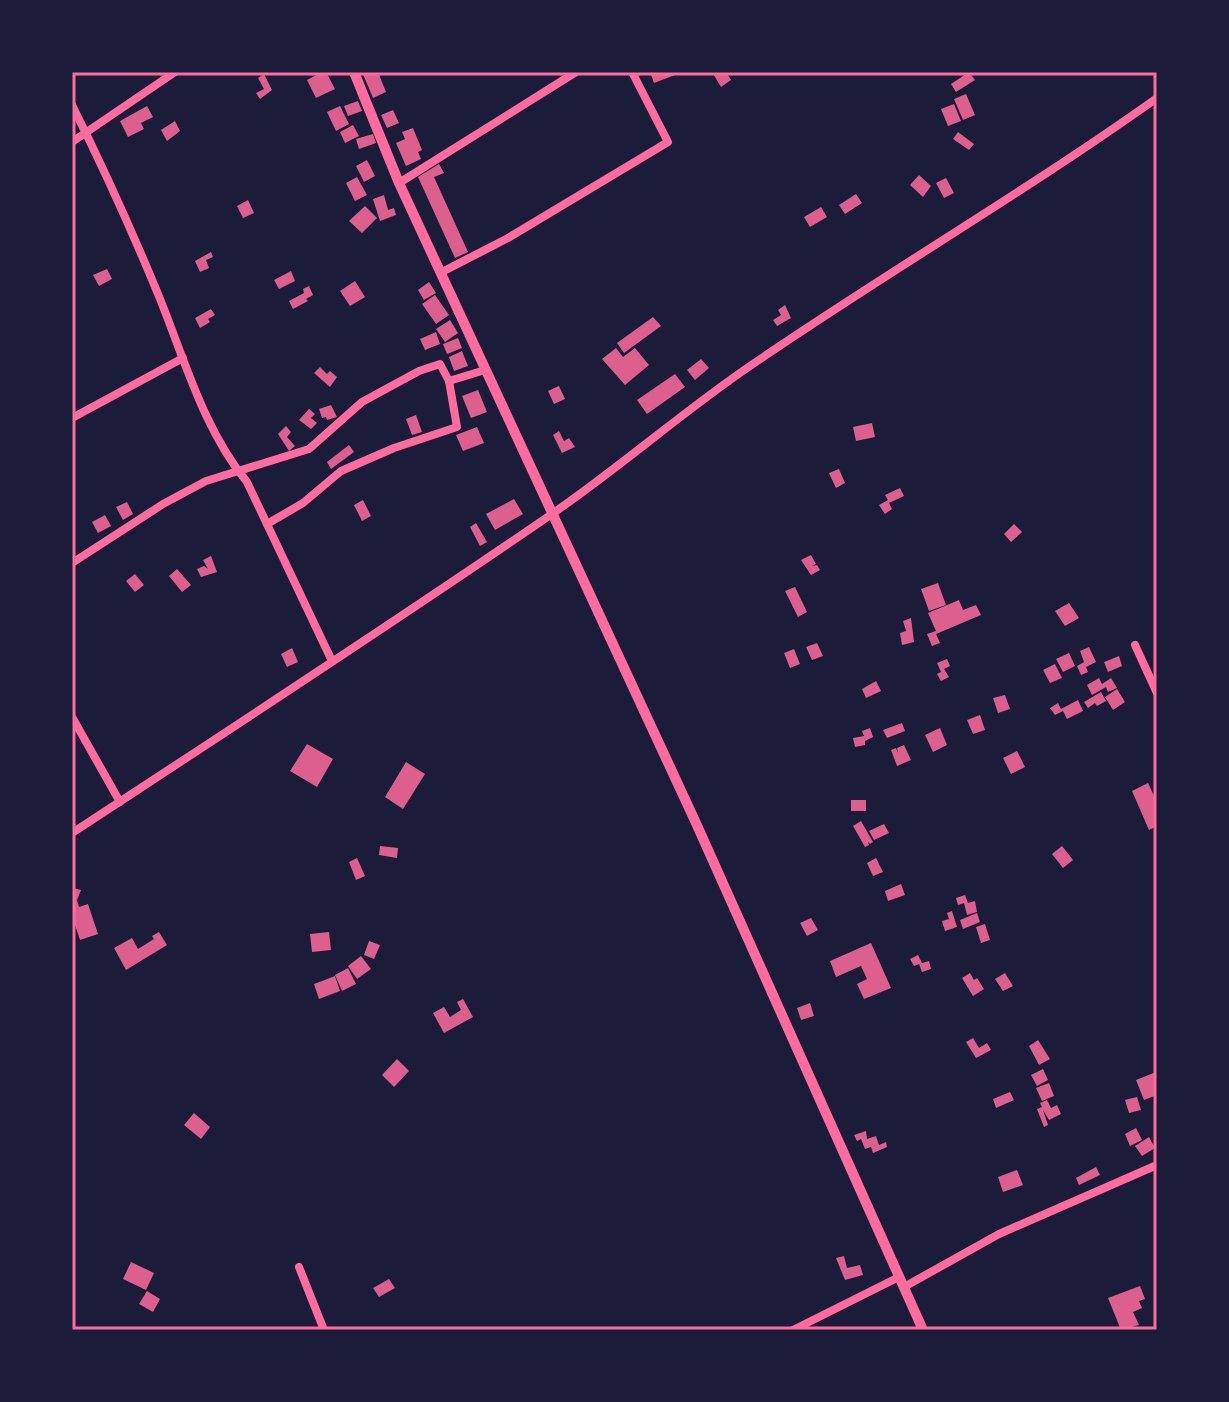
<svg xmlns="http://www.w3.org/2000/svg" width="1229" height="1402" font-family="'DM Sans',sans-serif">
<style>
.building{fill:#dd5f8e}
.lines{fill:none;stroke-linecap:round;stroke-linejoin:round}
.minor{stroke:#ff6b9d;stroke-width:8}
.tertiary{stroke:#ff6b9d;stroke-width:10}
.neatline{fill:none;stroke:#ff6b9d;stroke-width:3}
</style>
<rect width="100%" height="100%" fill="#1b1b3a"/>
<g class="building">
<polygon points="322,72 326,72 335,89 316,98 307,80"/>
<polygon points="362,72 378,72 386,92 373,98"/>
<polygon points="650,72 673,72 675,75 654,83"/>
<polygon points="712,72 726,72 731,80 721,87"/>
<polygon points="969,72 975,80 956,92 951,84"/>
<polygon points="264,74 272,90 260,99 256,93 264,89 258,78"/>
<polygon points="966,94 975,115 963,120 954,99"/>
<polygon points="358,101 362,111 348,116 344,106"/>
<polygon points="954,104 961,121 948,126 941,109"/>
<polygon points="147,106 153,117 141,123 144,129 128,137 120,121"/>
<polygon points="340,106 349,124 336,131 327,112"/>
<polygon points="393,110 399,123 387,128 381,115"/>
<polygon points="175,121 180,131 167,141 161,130"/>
<polygon points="353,125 359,136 345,143 340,132"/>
<polygon points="413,128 422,150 418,152 421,159 406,166 396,143 405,139 402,132"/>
<polygon points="958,132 974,144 969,150 953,139"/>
<polygon points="373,134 376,143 359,149 356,139"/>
<polygon points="367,160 375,176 364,182 356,166"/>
<polygon points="439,164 444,173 434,177 468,252 455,258 418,177"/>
<polygon points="919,175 931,186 923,197 910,185"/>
<polygon points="357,177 367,195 355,201 346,183"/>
<polygon points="946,178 954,193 944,198 936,183"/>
<polygon points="856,194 862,203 845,214 839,205"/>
<polygon points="384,195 388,210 394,208 396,215 380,221 373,199"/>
<polygon points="248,200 254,213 243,218 237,206"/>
<polygon points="365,206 377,218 362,233 349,221"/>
<polygon points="821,207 827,217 810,227 804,217"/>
<polygon points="211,252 213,257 206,260 209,268 200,272 195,261"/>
<polygon points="107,269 112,279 99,286 93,275"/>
<polygon points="291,271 295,281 279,289 274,280"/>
<polygon points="355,281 365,297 350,306 340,291"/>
<polygon points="429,282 436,293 424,300 418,290"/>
<polygon points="309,286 313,295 306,299 308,301 293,309 289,301 304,293 303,289"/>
<polygon points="435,295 449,315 436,324 422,304"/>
<polygon points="785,305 791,318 777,326 773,320 781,315 778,310"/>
<polygon points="211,309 215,315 208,319 210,322 200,328 195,318"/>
<polygon points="653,317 661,326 624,353 617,343"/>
<polygon points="450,320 458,333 445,342 436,329"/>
<polygon points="436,332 440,344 425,350 420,339"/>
<polygon points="458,338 462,348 447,354 443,344"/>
<polygon points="616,348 623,357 635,348 649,365 625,385 602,359"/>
<polygon points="462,351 468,366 454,371 449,357"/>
<polygon points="701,359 709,368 695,380 687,370"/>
<polygon points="320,367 327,374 330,371 337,377 330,387 314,373"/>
<polygon points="675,374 685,387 647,414 637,400"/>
<polygon points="559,386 565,399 554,404 548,391"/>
<polygon points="478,390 487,412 471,418 462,396"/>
<polygon points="331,405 337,417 327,420 326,417 322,418 319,409"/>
<polygon points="309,409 315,414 311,418 317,423 311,429 299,420"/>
<polygon points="416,415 422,432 412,435 406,419"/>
<polygon points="872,423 875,437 856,441 853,427"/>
<polygon points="286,426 291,432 287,437 295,446 289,451 278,434"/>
<polygon points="477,427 484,443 463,451 456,435"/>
<polygon points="559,431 564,441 569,438 575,447 562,453 553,435"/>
<polygon points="349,445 354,452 331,469 327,462"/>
<polygon points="839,469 845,483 836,488 829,473"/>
<polygon points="900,488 904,496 889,503 892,509 885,514 879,505 888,500 885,495"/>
<polygon points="514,499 523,514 495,530 486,514"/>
<polygon points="363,500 371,516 362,521 354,505"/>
<polygon points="127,502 133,514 123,520 116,507"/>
<polygon points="105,515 111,526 98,533 92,522"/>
<polygon points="476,523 487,542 480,546 470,527"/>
<polygon points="1014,524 1022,532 1011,542 1004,534"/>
<polygon points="811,555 816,564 812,566 817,565 820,570 811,575 801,560"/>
<polygon points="211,556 217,572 201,577 197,569 204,566 208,569 203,560"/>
<polygon points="177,569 191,585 182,592 169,576"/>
<polygon points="135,574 144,585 135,592 126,581"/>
<polygon points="938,583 946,605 929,611 921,589"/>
<polygon points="795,587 807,612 798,617 785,591"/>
<polygon points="959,600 963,610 976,605 981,615 936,634 940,643 932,646 927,634 936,631 928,613"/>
<polygon points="1069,603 1079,618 1065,626 1055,611"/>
<polygon points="911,618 914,642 902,645 900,633 906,631 903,621"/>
<polygon points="817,643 823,656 812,660 806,647"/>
<polygon points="1089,647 1096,662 1086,667 1088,672 1081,675 1077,666 1084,662 1080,651"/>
<polygon points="292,648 298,662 287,667 281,654"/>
<polygon points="794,649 800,664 790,668 784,653"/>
<polygon points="1069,653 1075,666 1063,672 1056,659"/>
<polygon points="1119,656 1122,666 1108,672 1104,662"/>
<polygon points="947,659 950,666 944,669 949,677 941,681 937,674 941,672 937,663"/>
<polygon points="1055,664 1062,678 1050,683 1043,670"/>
<polygon points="1099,678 1102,684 1111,678 1117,688 1108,692 1106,687 1092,695 1087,685"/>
<polygon points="876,681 881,691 866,698 862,689"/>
<polygon points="1117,689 1125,702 1113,710 1105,697"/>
<polygon points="1101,692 1106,701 1097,706 1095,703 1088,708 1084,702"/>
<polygon points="1005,695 1010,709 998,713 993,698"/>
<polygon points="1078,700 1083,711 1067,719 1063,711 1055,715 1050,708 1058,703 1061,709"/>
<polygon points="980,715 985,730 973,734 967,720"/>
<polygon points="902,723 905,731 887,738 883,730"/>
<polygon points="870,728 873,737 865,741 865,745 855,747 853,738 864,736 862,731"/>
<polygon points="940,728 947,745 933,752 925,735"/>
<polygon points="307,744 333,759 317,787 290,771"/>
<polygon points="904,745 911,760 897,766 891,750 896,748 898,753 897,748"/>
<polygon points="1017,751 1025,767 1011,774 1003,758"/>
<polygon points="406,762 425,774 403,809 385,797"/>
<polygon points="1148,783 1157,802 1157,826 1149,830 1132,791"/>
<rect x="851" y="800" width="15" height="11"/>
<polygon points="861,821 873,842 870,844 868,842 869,845 865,847 853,826"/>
<polygon points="884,824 889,833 874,840 869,831"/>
<polygon points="380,846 398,848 397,858 379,855"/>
<polygon points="1062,846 1073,860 1063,868 1052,854"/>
<polygon points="357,858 365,876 356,880 349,862"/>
<polygon points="876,858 883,872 873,876 867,863"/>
<polygon points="901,884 905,895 888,901 885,891"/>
<polygon points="72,888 81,890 77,900 79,907 88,904 98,934 80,940 72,916"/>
<polygon points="965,895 968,903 975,901 977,912 967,915 964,903 958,905 956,898"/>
<polygon points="952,911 957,927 945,931 942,921 949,919 947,913"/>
<polygon points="977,913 980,922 963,929 960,920"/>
<polygon points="811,918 818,930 807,936 800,923"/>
<polygon points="985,924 990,940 981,943 976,927"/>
<polygon points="159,932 167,945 126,970 114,948 132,938 138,949 154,939 152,936"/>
<polygon points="329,932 331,950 312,952 310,934"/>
<polygon points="369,941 380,945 374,959 364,955"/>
<polygon points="871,943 891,988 864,999 857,984 867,979 861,966 836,977 830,961"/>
<polygon points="918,955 922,963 929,961 931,969 922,972 919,964 914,966 910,959"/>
<polygon points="361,956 371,969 357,979 348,966"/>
<polygon points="348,968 356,984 342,991 335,975"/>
<polygon points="970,973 974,980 977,978 984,989 973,996 962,978"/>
<polygon points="1005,973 1013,986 1003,991 995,979"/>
<polygon points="335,976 340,991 319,999 314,984"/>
<polygon points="463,999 473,1017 444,1033 433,1013 444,1007 450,1017 461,1010 457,1002"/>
<polygon points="810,1003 814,1016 801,1020 797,1008"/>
<polygon points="973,1038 979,1048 987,1043 991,1050 976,1058 966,1042"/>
<polygon points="1038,1040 1050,1059 1039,1065 1029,1046"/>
<polygon points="397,1059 409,1071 394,1087 382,1075"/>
<polygon points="1043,1069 1048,1080 1037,1086 1031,1075"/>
<polygon points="1156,1072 1157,1095 1144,1100 1136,1080"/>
<polygon points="1049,1083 1054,1096 1042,1101 1036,1088"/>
<polygon points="1010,1092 1014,1100 996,1108 993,1099"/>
<polygon points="1137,1097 1141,1110 1129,1113 1125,1100"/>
<polygon points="1047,1100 1051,1108 1057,1105 1061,1114 1049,1120 1043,1110 1048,1125 1044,1127 1037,1109 1042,1107 1040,1103"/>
<polygon points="194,1113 210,1127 201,1139 184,1125"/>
<polygon points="1136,1128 1142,1140 1130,1146 1125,1134"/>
<polygon points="866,1131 867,1139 876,1136 879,1145 886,1142 887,1147 873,1153 871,1147 865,1149 861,1139 857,1141 854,1135"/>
<polygon points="1149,1137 1155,1148 1142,1156 1135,1146"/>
<polygon points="1096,1167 1100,1175 1079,1185 1076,1178"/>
<polygon points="1017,1170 1023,1185 1003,1192 998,1177"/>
<polygon points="844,1256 847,1268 860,1265 863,1275 845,1280 836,1258"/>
<polygon points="131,1262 154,1273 146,1290 123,1279"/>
<polygon points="389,1279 395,1288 379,1297 373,1288"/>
<polygon points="1140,1286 1145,1299 1139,1301 1142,1308 1133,1312 1139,1325 1121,1330 1108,1298"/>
<polygon points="147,1291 160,1299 153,1312 139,1304"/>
</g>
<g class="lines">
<g class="minor">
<path d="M 72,105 C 103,167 132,231 158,294 C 184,357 203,429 247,482 L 332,661"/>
<polyline points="72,142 175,72"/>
<polyline points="399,183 576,72"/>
<polyline points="440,273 508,238 668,142 632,72"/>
<polyline points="72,418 183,358"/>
<polyline points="267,524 303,503 341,471 394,448 457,427 449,381"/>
<polyline points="72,563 163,504 206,481 309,449 362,402 419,371 440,364 449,381 485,370"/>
<polyline points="1135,645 1157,693"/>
<polyline points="72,717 120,802"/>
<path d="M 72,833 C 232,728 392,624 549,516 C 618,469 681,413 750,366 C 884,274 1025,192 1157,98"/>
<polyline points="299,1267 324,1330"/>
<polyline points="904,1287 999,1234 1157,1165"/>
<polyline points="793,1330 899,1277"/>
</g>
<polyline class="tertiary" points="354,72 399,183 696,823 923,1330"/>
</g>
<rect width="1229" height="1402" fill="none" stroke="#1b1b3a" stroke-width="148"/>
<rect x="74" y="74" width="1081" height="1254" class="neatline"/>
</svg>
